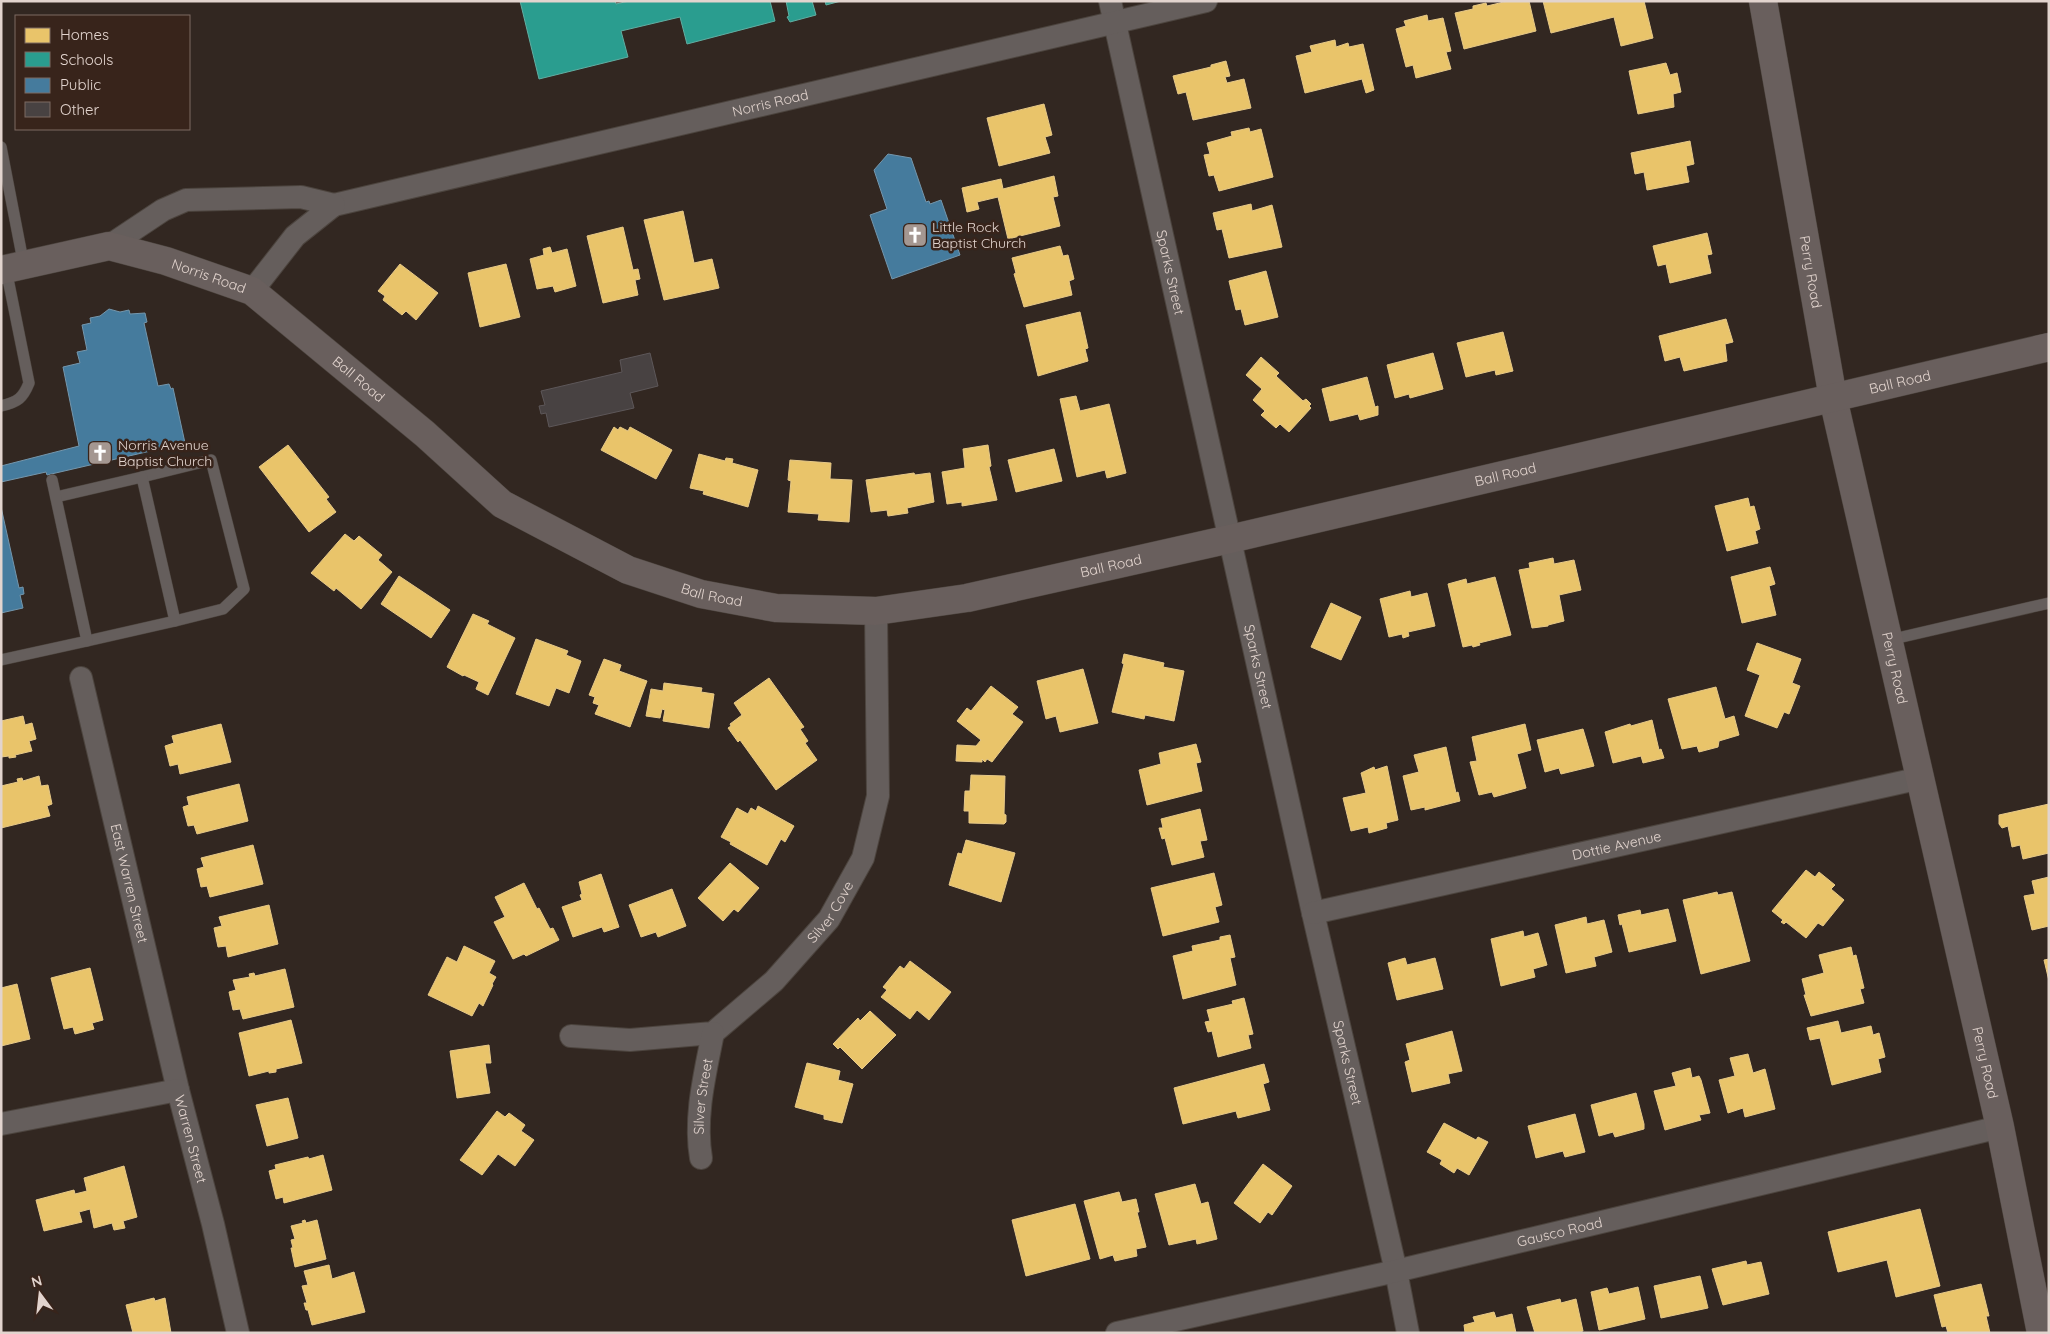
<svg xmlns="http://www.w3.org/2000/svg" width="2050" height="1334" font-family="Quicksand,sans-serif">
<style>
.homes{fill:#e9c46a;stroke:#e7c988}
.schools{fill:#2a9d8f;stroke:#61aea2}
.public{fill:#457b9d;stroke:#7496ac}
.building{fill:#484242;stroke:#5d5759}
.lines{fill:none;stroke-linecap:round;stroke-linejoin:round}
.lane-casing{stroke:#4c443e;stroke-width:12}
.street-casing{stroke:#4c443e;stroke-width:24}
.secondary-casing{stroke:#4c443e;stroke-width:29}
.lane{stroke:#655e5c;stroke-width:11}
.street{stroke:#655e5c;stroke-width:22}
.secondary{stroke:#695f5d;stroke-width:28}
.labels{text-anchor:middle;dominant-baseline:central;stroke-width:5;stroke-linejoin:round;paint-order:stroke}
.street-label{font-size:14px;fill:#e2d4ce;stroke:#38241b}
.poi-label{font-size:14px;fill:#e2d4ce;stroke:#38241b;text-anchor:start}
</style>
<rect width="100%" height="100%" fill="#322721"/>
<g class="homes">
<polygon points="1508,1 1529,1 1536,31 1464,49 1455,13 1473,9 1473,6 1486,3 1487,6"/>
<polygon points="1543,1 1644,1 1653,38 1621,46 1614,17 1551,33"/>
<polygon points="1427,15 1428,21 1443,18 1451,51 1446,52 1451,69 1416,78 1413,65 1406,67 1396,29 1406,26 1404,21"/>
<polygon points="1335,40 1336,47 1348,43 1349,47 1363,44 1374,90 1366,93 1362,79 1305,93 1296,56 1312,52 1310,46"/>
<polygon points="1226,61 1230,76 1225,77 1227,83 1244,79 1251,108 1193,120 1186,92 1178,94 1173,76 1211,67 1211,65"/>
<polygon points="1666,63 1670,75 1677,73 1681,92 1673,94 1674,107 1638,114 1629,71"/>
<polygon points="1044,104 1052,135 1045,137 1050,153 999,166 987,118"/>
<polygon points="1249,128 1250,132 1261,129 1273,177 1219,191 1214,175 1209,176 1204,155 1210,154 1207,143 1232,136 1231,132"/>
<polygon points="1690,141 1694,164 1686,166 1689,182 1647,190 1644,172 1635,174 1631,153"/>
<polygon points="1054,176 1058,196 1053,197 1060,226 1008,239 998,197 977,202 979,209 967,212 962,188 1001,179 1003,189"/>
<polygon points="1251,204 1252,211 1272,205 1282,247 1229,258 1222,229 1217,230 1213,213"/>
<polygon points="683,211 694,263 712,259 719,288 664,300 644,220"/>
<polygon points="623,227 633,270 638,269 640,279 635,280 638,295 603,303 587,236"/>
<polygon points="1707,233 1712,254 1707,255 1711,273 1670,283 1666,264 1658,266 1653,246"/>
<polygon points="1060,246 1063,256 1068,255 1074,279 1069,281 1072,295 1024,307 1014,274 1016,273 1012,258"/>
<polygon points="550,247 552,253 567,249 576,286 555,292 553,286 537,289 530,259 544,255 543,249"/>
<polygon points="400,264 438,293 416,320 406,311 402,315 383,300 385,296 378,291"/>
<polygon points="506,264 520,317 480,327 468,273"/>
<polygon points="1266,271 1278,317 1245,325 1241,309 1236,310 1229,281"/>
<polygon points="1080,312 1088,348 1085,349 1088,361 1038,376 1026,325"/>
<polygon points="1726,319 1733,342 1725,344 1727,361 1684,371 1680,357 1665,361 1659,336"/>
<polygon points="1503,332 1513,371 1496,375 1495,370 1466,377 1457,343"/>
<polygon points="1433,353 1443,389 1410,398 1409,394 1395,398 1387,365"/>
<polygon points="1261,357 1279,373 1276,376 1303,401 1306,399 1311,404 1309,406 1311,408 1289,432 1280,424 1276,428 1261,415 1265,411 1253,400 1262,389 1246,375"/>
<polygon points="1367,377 1375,407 1378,406 1378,415 1360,420 1358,414 1330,421 1322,389"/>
<polygon points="1076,396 1080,411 1109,404 1126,473 1107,478 1105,470 1077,477 1060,399"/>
<polygon points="614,427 618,430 620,427 628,431 630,427 672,450 656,479 601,450"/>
<polygon points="288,445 329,497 326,499 336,512 309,532 259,467"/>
<polygon points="988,445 991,466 989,467 997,500 962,506 962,502 947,504 942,472 965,468 963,449"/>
<polygon points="1054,449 1062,481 1016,492 1008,460"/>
<polygon points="699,454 725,461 726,458 733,459 732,463 758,470 748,507 703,494 704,491 690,488"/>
<polygon points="790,460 831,463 830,479 852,480 849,522 818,520 819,514 788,512 791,481 788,480"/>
<polygon points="914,473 915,475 930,473 934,502 907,508 908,513 888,516 887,510 871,512 866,480"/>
<polygon points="1748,498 1750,507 1754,506 1760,529 1755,531 1758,543 1727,551 1715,506"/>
<polygon points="345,534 354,541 359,536 382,555 378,560 392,572 361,609 336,588 334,591 311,573"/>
<polygon points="1553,558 1554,564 1574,560 1581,590 1559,595 1564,621 1548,625 1548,626 1532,628 1519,570 1530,568 1529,563"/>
<polygon points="1770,567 1775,584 1769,586 1776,615 1742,623 1731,577"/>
<polygon points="399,576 450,610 431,638 381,604"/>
<polygon points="1495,577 1511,635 1479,643 1480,645 1473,647 1472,645 1463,647 1448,584 1466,579 1467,584"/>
<polygon points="1410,591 1411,597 1427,593 1435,626 1408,632 1409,636 1403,638 1402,634 1389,637 1380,599"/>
<polygon points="1331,603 1361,617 1341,660 1311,647"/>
<polygon points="473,614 489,621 487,624 515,638 488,695 476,689 479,682 464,675 463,676 447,667"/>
<polygon points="536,639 568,651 566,655 581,661 569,693 556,688 549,706 516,694"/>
<polygon points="1757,643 1801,659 1792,683 1800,686 1789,714 1784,712 1777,728 1745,716 1760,675 1747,670"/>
<polygon points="1124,654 1164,663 1163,667 1184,671 1174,721 1145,715 1144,719 1112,712 1124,664 1122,663"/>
<polygon points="604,659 621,665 619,671 647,681 630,727 595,714 599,705 593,703 595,697 589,695"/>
<polygon points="1083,669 1098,723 1060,732 1056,716 1046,719 1037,681"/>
<polygon points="769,678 804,727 800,729 808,741 805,743 817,760 776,790 740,740 738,742 728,728 731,726 730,724 742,715 734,703"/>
<polygon points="664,683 702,688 701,692 714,694 709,728 663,721 665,710 662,709 660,718 646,716 651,689 663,691"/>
<polygon points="991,686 1018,707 1012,714 1023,722 992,762 987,759 985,762 982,759 982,762 956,761 957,745 976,746 981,740 957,721 967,708 971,711"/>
<polygon points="1716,687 1725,719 1734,716 1739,735 1719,741 1718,747 1699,752 1697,746 1682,749 1668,699"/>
<polygon points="23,716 25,725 32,723 36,739 29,741 32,751 15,755 16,757 9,758 9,756 1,757 1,721"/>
<polygon points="1652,720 1659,750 1661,749 1664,758 1643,763 1641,756 1613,763 1605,732 1630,724 1631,726"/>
<polygon points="221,724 231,762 180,774 178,764 170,766 165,746 174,743 172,736"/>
<polygon points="1525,724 1531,750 1517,754 1526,788 1494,797 1492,792 1479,795 1470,762 1477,761 1472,737"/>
<polygon points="1583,729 1594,766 1561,774 1559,768 1545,772 1537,740"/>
<polygon points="1196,744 1201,762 1196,763 1202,791 1147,805 1139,770 1161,764 1159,753"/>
<polygon points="1446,747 1456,793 1458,792 1460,801 1425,810 1425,807 1411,810 1403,776 1419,772 1414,755"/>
<polygon points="1387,766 1398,820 1386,823 1387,828 1369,833 1368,827 1351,831 1343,798 1366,793 1361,773 1374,767 1375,770"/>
<polygon points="971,775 1005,776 1004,814 1006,815 1006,822 1004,824 969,823 969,811 964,811 965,791 970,791"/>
<polygon points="39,776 41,786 48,785 52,804 47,806 50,816 1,828 1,786 18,782 17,779 22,778 23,781"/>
<polygon points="239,784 248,821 197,834 194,825 188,826 183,807 189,805 187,797"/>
<polygon points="2049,804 2049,853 2023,859 2020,845 2012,847 2008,826 2002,828 1999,824 1999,815"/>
<polygon points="758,806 794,826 785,842 781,839 767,865 730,844 731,842 721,837 737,808 748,814 751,808 756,811"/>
<polygon points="1200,809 1207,840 1200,841 1204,857 1172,865 1165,838 1162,839 1159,828 1163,828 1161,819"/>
<polygon points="966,840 1015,853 1001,902 949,885 958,853 962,854"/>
<polygon points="253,845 263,884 210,897 207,886 201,887 197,869 204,867 201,858"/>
<polygon points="730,863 759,888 738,912 734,909 723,921 698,898"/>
<polygon points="1806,870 1815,877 1819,872 1835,885 1831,889 1844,900 1823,926 1818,923 1806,938 1786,922 1784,924 1781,922 1783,920 1772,911"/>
<polygon points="1214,873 1222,905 1215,907 1219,922 1163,936 1151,888"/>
<polygon points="601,874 619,927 604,932 602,927 573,937 562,907 582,900 580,895 582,894 579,882"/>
<polygon points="2049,877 2049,926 2032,930 2024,896 2035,894 2032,881"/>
<polygon points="524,883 537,909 539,908 550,929 553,928 559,940 526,956 524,954 513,959 494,922 505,917 495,897"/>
<polygon points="672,889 686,926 658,937 656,932 641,937 629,905"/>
<polygon points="1717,892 1718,895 1732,892 1750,961 1701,974 1683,900"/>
<polygon points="269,905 278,944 228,957 226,946 218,947 214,928 222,926 219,917"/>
<polygon points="1668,909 1676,941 1629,952 1622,924 1620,925 1618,915 1640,910 1641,915"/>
<polygon points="1586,917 1587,924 1604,920 1612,952 1594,957 1596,966 1566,973 1555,925"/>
<polygon points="1523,931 1524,937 1538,933 1547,965 1533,969 1535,977 1501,986 1491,939"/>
<polygon points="1230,935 1235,957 1230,958 1236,985 1183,999 1173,956 1193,951 1192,946 1220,940 1220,937"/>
<polygon points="464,946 495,961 489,973 496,977 492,984 493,985 483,1006 479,1003 472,1016 428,995 447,957 457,962"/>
<polygon points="1851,947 1853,956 1856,955 1864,988 1860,989 1864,1003 1811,1016 1804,995 1806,995 1802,979 1824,973 1819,955"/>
<polygon points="1405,958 1407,965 1435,958 1443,989 1397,1000 1388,963"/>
<polygon points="2049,959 2049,981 2044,960"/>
<polygon points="910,961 951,992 929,1020 917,1010 910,1019 881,997 887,990 883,987 900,966 904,969"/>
<polygon points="90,968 103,1020 92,1023 94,1029 75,1034 73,1027 64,1029 51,978"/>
<polygon points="285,969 294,1007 243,1019 240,1009 233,1010 229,992 236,990 233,980 250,977 249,974 254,973 255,976"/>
<polygon points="17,984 30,1039 1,1046 1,988"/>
<polygon points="1244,998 1253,1034 1248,1035 1251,1048 1218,1057 1212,1031 1208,1032 1205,1022 1210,1021 1207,1010 1233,1004 1232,1001"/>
<polygon points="870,1011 896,1035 862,1069 840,1047 838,1049 833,1044 858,1018 860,1021"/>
<polygon points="291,1020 302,1063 276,1069 276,1072 269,1073 269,1071 249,1076 239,1033"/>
<polygon points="1838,1021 1841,1033 1871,1026 1873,1035 1879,1033 1885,1057 1878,1059 1881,1072 1832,1085 1820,1038 1810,1040 1807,1028"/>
<polygon points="1452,1031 1462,1071 1448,1074 1450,1083 1412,1092 1405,1062 1410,1060 1406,1044"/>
<polygon points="489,1045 491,1063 485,1063 490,1093 457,1098 450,1051"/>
<polygon points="1748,1054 1753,1073 1765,1069 1775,1109 1745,1117 1743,1108 1728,1113 1719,1080 1735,1076 1730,1058"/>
<polygon points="807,1063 840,1071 838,1080 853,1084 842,1123 824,1119 824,1115 795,1107"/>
<polygon points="1264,1064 1269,1082 1263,1084 1270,1110 1238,1118 1236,1111 1183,1124 1174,1088"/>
<polygon points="1690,1068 1692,1078 1699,1076 1701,1080 1710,1113 1699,1115 1701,1120 1665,1130 1654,1091 1676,1086 1672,1073"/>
<polygon points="1636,1093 1644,1124 1644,1129 1615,1137 1613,1132 1599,1136 1591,1105"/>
<polygon points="288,1098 298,1138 267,1146 256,1105"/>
<polygon points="497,1111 505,1117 509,1113 525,1125 521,1131 534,1140 515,1166 498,1154 482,1175 460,1160"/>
<polygon points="1575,1114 1585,1152 1565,1157 1563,1151 1536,1158 1528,1126"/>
<polygon points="1444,1123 1476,1140 1478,1137 1488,1142 1469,1175 1457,1168 1454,1173 1440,1164 1442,1160 1427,1152"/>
<polygon points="323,1155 332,1190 284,1203 283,1197 276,1199 269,1171 276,1169 275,1165 308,1157 309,1159"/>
<polygon points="1263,1164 1292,1186 1272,1215 1268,1212 1260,1223 1234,1203"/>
<polygon points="124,1166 137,1217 123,1221 125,1228 114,1230 112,1223 94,1228 90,1209 79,1212 82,1222 44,1231 36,1200 74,1190 75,1194 87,1191 84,1178"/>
<polygon points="1195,1184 1201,1204 1208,1202 1217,1239 1197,1244 1196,1239 1169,1245 1155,1194"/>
<polygon points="1119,1192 1122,1202 1136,1199 1139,1212 1137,1212 1146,1247 1136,1249 1137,1256 1115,1261 1113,1255 1100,1259 1084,1201"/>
<polygon points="1075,1204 1090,1259 1026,1276 1012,1220"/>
<polygon points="1920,1209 1940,1286 1896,1297 1887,1260 1838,1272 1828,1232"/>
<polygon points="305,1220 306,1223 317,1220 326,1259 295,1267 291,1248 293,1248 291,1240 295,1239 291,1226 303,1223 302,1221"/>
<polygon points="1746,1261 1747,1265 1761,1262 1769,1294 1723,1305 1712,1269"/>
<polygon points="329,1265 332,1279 354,1272 365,1312 312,1325 308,1310 306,1310 304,1303 307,1303 302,1286 308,1285 304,1271"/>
<polygon points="1700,1276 1708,1308 1661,1318 1654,1286"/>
<polygon points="1981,1284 1989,1316 1986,1316 1990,1333 1948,1333 1946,1326 1942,1327 1934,1295"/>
<polygon points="1638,1287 1645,1319 1599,1330 1591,1292 1607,1288 1609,1294"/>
<polygon points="154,1298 155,1301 165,1298 171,1333 133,1333 126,1305"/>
<polygon points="1560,1299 1561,1303 1576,1299 1583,1331 1576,1333 1535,1333 1527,1307"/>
<polygon points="1494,1312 1496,1318 1512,1314 1516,1333 1465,1333 1464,1325 1475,1322 1473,1317"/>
</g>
<g class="schools">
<polygon points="520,1 615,1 616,4 629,1 770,1 775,21 687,44 680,17 621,31 628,57 539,79"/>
<polygon points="786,1 812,1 816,15 790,22 787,17 789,16"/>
<polygon points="825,1 841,1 826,5"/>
</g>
<g class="public">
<polygon points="888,154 911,158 926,202 929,201 930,204 941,200 960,255 892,279 870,215 887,209 874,170"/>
<polygon points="109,309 120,312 129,310 130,314 145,313 147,322 144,323 158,386 169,384 171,389 173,388 185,443 47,475 46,472 1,482 1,466 79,446 63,367 80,363 77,352 87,350 82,325 91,323 90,318 100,316"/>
<polygon points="1,507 19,588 23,587 24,594 20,595 23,608 1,613"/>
</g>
<polygon class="building" points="650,353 658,386 630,393 634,408 549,427 546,413 541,414 539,406 545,405 541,391 622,372 620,360"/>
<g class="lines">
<defs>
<g id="lane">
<polyline points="1,147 24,266"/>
<path d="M 1,406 C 18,402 23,398 29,383 L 6,269"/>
<polyline points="142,477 211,460 244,589 223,609 175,621"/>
<polyline points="56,497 142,477 175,621 87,641"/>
<polyline points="1889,640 2049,603"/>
<polyline points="1,660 87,641 52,480"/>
</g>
<g id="street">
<path id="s1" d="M 1110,1 L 1313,913 L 1396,1271 L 1408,1333"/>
<path id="s2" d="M 334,205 L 1206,1"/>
<polyline points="109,246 163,210 186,200 301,197 334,205 295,236 252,291"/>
<path id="s3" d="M 81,678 L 178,1090 L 213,1224 L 238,1333"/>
<path id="s4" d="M 1313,913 L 1921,778"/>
<path id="s5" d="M 571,1036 L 630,1040 L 713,1033 L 774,981 L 829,919 L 863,858 L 878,796 L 876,611"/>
<polyline points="1,1124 178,1090"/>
<path id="s6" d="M 701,1158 C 694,1117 705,1074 713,1033"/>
<path id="s7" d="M 1117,1333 L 1396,1271 L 2000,1127"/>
</g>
<g id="secondary">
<path id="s8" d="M 1763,1 L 1833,398 L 2000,1127 L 2041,1333"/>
<path id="s9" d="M 1,270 L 109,246 L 166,261 L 252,291 L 425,434 L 502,504 L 628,570 L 701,594 L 776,608 L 876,611 L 967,598 L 1230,539 L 2049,347"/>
</g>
</defs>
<use href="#lane" class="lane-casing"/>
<use href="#street" class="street-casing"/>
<use href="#secondary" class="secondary-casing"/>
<use href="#lane" class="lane"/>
<use href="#street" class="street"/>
<use href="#secondary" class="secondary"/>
</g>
<defs>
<symbol id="church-square" viewBox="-11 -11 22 22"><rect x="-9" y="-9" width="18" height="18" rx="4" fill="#a49791" stroke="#38241b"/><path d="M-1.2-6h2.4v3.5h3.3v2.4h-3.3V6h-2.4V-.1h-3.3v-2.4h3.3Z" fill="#fff"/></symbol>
</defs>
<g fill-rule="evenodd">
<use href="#church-square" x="901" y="221" width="28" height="28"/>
<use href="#church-square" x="86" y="439" width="28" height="28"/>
</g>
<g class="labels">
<g class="street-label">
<text stroke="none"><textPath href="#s2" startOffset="448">Norris Road</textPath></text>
<text stroke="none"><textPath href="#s1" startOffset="278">Sparks Street</textPath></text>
<text stroke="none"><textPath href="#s8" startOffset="275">Perry Road</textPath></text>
<text stroke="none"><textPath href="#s9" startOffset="215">Norris Road</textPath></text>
<text stroke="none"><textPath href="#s9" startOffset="399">Ball Road</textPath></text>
<text stroke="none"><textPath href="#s9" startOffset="2034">Ball Road</textPath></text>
<text stroke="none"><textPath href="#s9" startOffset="1629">Ball Road</textPath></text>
<text stroke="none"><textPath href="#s9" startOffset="1224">Ball Road</textPath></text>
<text stroke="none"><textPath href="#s9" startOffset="819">Ball Road</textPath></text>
<text stroke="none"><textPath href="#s1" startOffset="682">Sparks Street</textPath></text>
<text stroke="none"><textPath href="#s8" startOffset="680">Perry Road</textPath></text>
<text stroke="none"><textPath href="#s4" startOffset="311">Dottie Avenue</textPath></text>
<text stroke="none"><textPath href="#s3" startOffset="211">East Warren Street</textPath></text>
<text stroke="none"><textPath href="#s5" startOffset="312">Silver Cove</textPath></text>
<text stroke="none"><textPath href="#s1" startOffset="1088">Sparks Street</textPath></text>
<text stroke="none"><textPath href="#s8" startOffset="1085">Perry Road</textPath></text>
<text stroke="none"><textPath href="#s6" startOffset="62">Silver Street</textPath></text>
<text stroke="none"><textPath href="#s3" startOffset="474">Warren Street</textPath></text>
<text stroke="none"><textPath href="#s7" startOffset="454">Gausco Road</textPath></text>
</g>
<g class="poi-label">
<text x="932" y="227">Little Rock<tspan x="932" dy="16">Baptist Church</tspan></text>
<text x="118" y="445">Norris Avenue<tspan x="118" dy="16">Baptist Church</tspan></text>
</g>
</g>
<rect width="2050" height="1334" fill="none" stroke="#e2d4ce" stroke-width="5"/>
<rect x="15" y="15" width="175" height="115" fill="#38241b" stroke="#7c6a63"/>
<rect x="25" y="28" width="25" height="15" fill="#e9c46a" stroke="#7c6a63"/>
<text x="60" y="40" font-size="15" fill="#e2d4ce">Homes</text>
<rect x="25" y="52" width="25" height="15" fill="#2a9d8f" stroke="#7c6a63"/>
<text x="60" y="65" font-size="15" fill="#e2d4ce">Schools</text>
<rect x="25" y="78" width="25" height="15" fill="#457b9d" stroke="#7c6a63"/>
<text x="60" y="90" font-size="15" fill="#e2d4ce">Public</text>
<rect x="25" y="102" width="25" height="15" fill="#484242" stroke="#7c6a63"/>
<text x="60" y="115" font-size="15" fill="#e2d4ce">Other</text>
<g transform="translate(40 1294) rotate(345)" stroke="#38241b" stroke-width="4" paint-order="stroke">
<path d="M0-4L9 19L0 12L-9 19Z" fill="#e2d4ce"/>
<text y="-8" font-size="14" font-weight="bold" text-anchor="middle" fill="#e2d4ce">N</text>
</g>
</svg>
